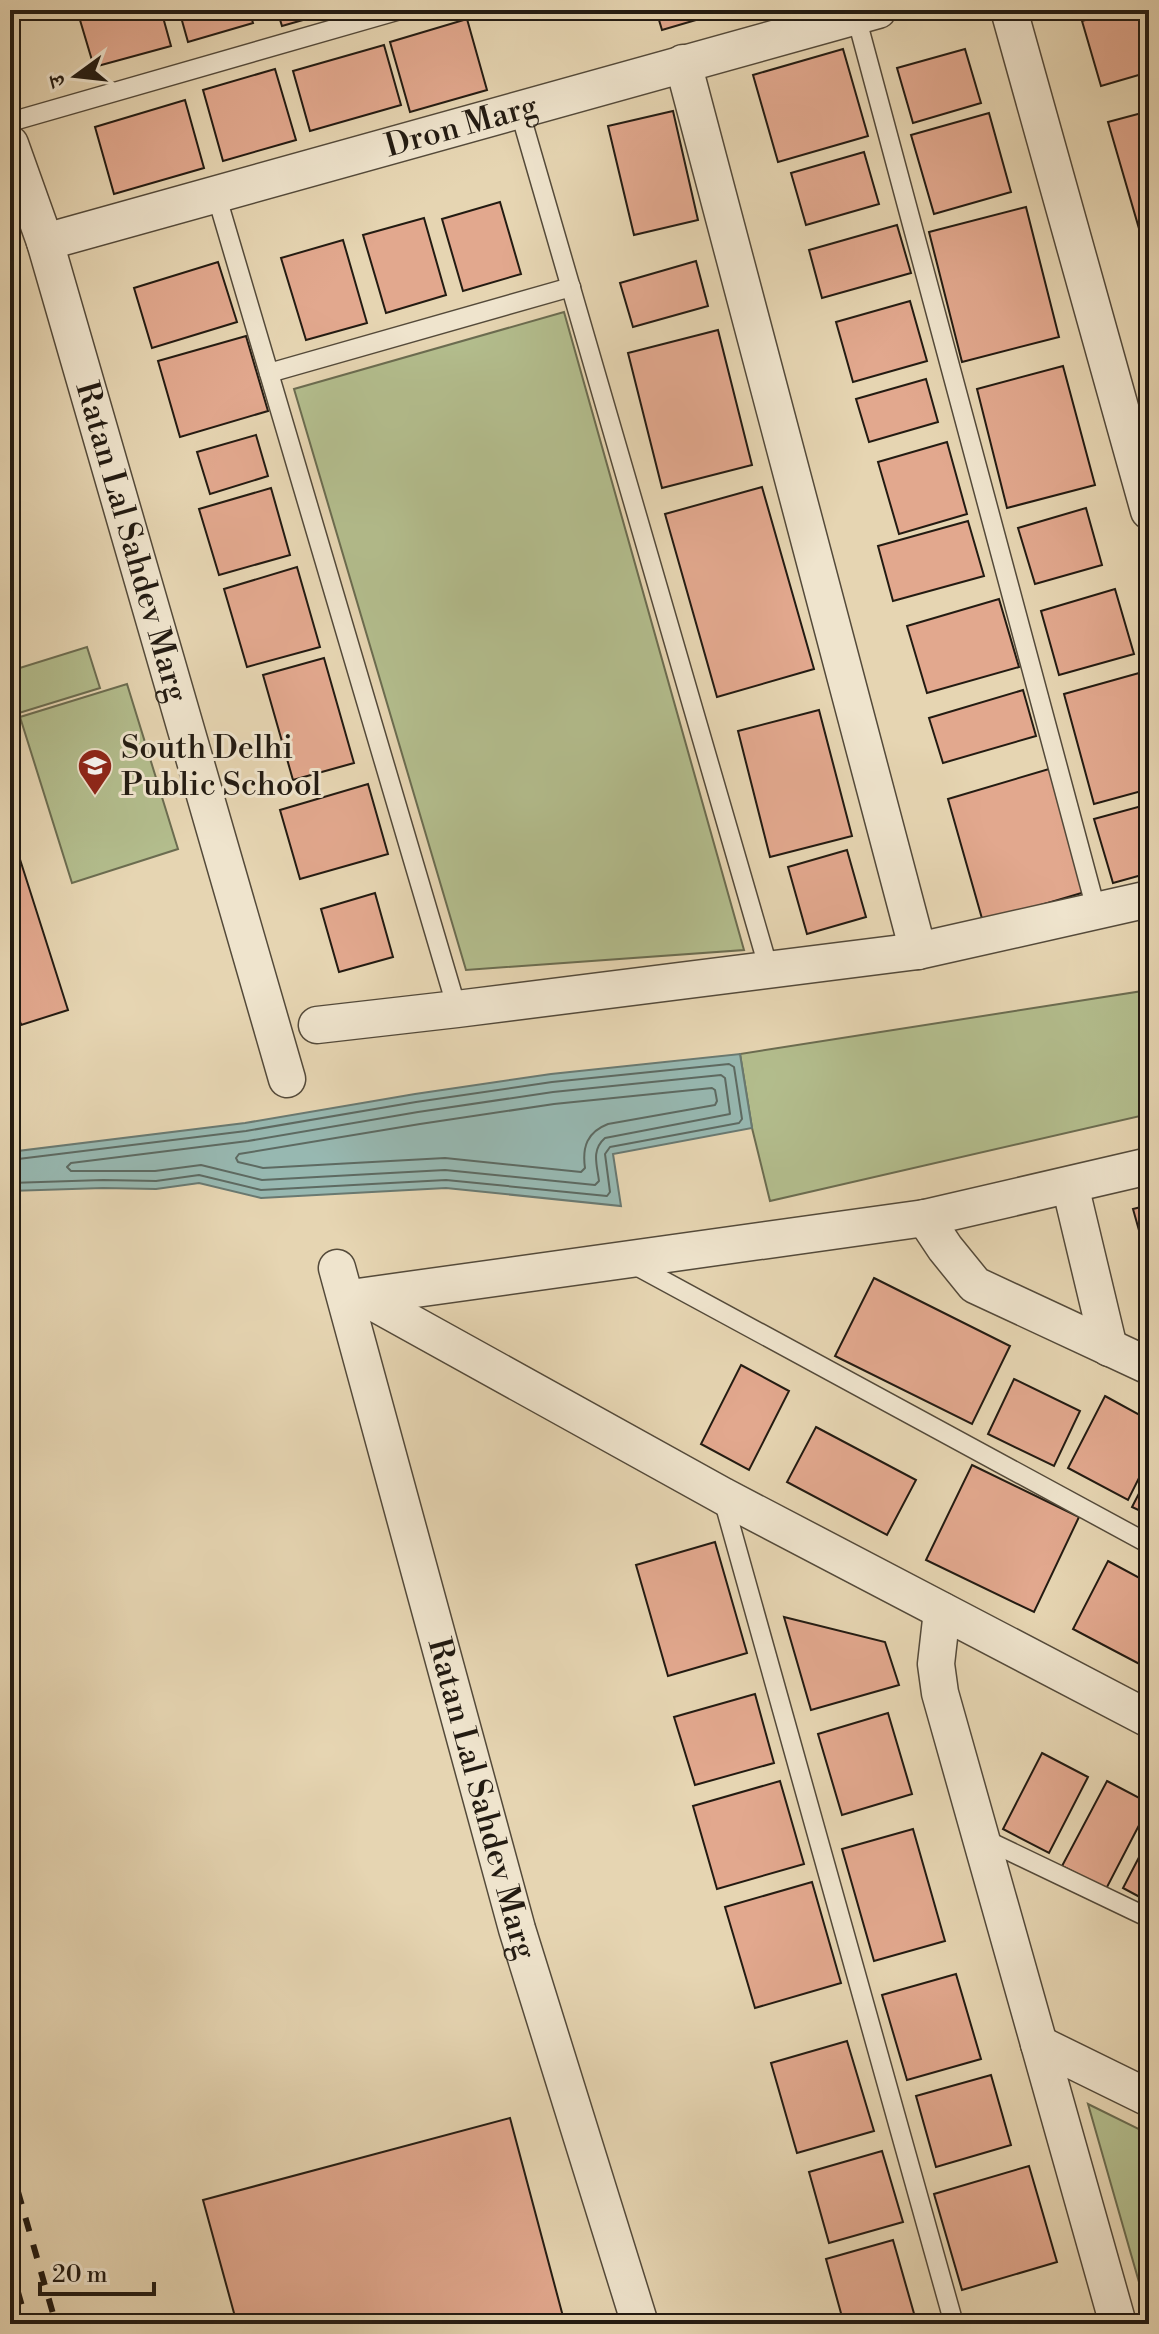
<svg xmlns="http://www.w3.org/2000/svg" width="1159" height="2334" font-family="'Libre Bodoni','Noto Serif Devanagari',serif">
<style>
.green{fill:#b3bd8d;stroke:#6b6c50;stroke-width:2}
.water{fill:#97b8b1;stroke:#697971;stroke-width:2}
.lines{fill:none;stroke-linecap:round;stroke-linejoin:round}
.shore{stroke:#5d6a62;stroke-width:2}
.building{fill:#e2a88e;stroke:#231b12;stroke-width:2}
.lane-casing{stroke:#544a3a;stroke-width:21}
.street-casing{stroke:#544a3a;stroke-width:39}
.lane{stroke:#efe4cd;stroke-width:18}
.street{stroke:#efe4cd;stroke-width:36}
.rail{stroke:#231b12;stroke-width:6;stroke-dasharray:14 14;stroke-linecap:butt}
.labels{text-anchor:middle;dominant-baseline:central;stroke-width:6;stroke-linejoin:round;paint-order:stroke}
.street-label{font-size:32px;fill:#231b12;stroke:#efe4cd}
.poi-label{font-size:32px;fill:#231b12;stroke:#efe4cd;text-anchor:start}
</style>
<rect width="100%" height="100%" fill="#e6d5b2"/>
<filter id="stains"><feTurbulence type="fractalNoise" baseFrequency=".0025" numOctaves="4"/><feColorMatrix values="0 0 0 0 .2 0 0 0 0 .09 0 0 0 0 .02 0 0 0 .5 -.17"/></filter>
<radialGradient id="worn" r=".72"><stop offset=".6" stop-color="#630" stop-opacity="0"/><stop offset="1" stop-color="#630" stop-opacity=".3"/></radialGradient>
<g class="green">
<polygon points="564,312 744,950 466,970 294,389"/>
<polygon points="87,647 100,688 19,713 10,683 10,671"/>
<polygon points="127,684 178,849 72,883 20,717"/>
<polygon points="1149,990 1149,1114 770,1201 752,1128 740,1054"/>
<polygon points="1088,2104 1149,2134 1149,2317"/>
</g>
<polygon class="water" points="740,1054 752,1128 613,1154 621,1206 446,1188 261,1198 199,1183 156,1189 103,1188 10,1191 10,1152 245,1123 415,1094 551,1074"/>
<g class="lines">
<g class="shore">
<path d="M 721,1075 L 725,1078 L 730,1114 L 605,1138 C 591,1150 597,1165 599,1181 L 595,1185 L 445,1170 L 262,1180 L 201,1165 L 155,1171 L 71,1171 L 67,1167 L 71,1163 L 248,1141 L 418,1112 L 553,1092 Z"/>
<path d="M 712,1088 L 715,1090 L 717,1101 L 715,1105 L 608,1124 C 587,1132 582,1147 585,1168 L 581,1172 L 445,1158 L 263,1168 L 238,1162 L 236,1158 L 239,1154 L 420,1124 L 554,1104 Z"/>
<polyline points="10,1160 246,1131 416,1102 552,1082 729,1064 734,1067 742,1119 739,1123 610,1147 605,1154 610,1192 607,1196 446,1180 261,1190 199,1175 156,1181 103,1180 10,1183"/>
</g>
</g>
<g class="building">
<polygon points="77,10 161,10 171,46 94,67"/>
<polygon points="179,10 249,10 253,23 188,42"/>
<polygon points="277,10 338,10 282,26"/>
<polygon points="656,10 730,10 662,30"/>
<polygon points="1119,10 1149,10 1149,72 1101,86 1082,21"/>
<polygon points="467,19 487,90 410,112 390,42"/>
<polygon points="384,45 401,105 310,131 293,71"/>
<polygon points="843,49 868,136 778,162 753,75"/>
<polygon points="965,49 981,103 913,123 897,68"/>
<polygon points="275,69 296,140 223,161 203,90"/>
<polygon points="185,100 204,168 114,194 95,127"/>
<polygon points="673,111 698,220 634,235 608,126"/>
<polygon points="1149,111 1149,230 1140,232 1108,122"/>
<polygon points="989,113 1011,192 934,214 911,135"/>
<polygon points="864,152 879,204 806,225 791,173"/>
<polygon points="500,202 521,274 463,291 442,219"/>
<polygon points="1026,207 1059,337 962,362 929,232"/>
<polygon points="424,218 446,295 386,313 363,235"/>
<polygon points="897,225 911,273 822,298 809,250"/>
<polygon points="343,240 367,323 306,340 281,258"/>
<polygon points="696,261 708,306 633,327 620,283"/>
<polygon points="218,262 237,322 152,348 134,288"/>
<polygon points="910,301 927,361 853,382 836,322"/>
<polygon points="718,330 752,465 662,488 628,353"/>
<polygon points="246,336 268,411 180,437 158,361"/>
<polygon points="1063,366 1095,485 1007,508 977,389"/>
<polygon points="926,379 938,422 869,442 856,399"/>
<polygon points="256,435 268,476 210,494 197,452"/>
<polygon points="947,442 967,514 899,534 878,462"/>
<polygon points="762,487 814,669 717,697 665,514"/>
<polygon points="271,488 290,555 219,575 199,509"/>
<polygon points="1086,508 1102,565 1035,584 1018,528"/>
<polygon points="968,521 984,576 893,601 878,546"/>
<polygon points="297,567 320,647 247,667 224,589"/>
<polygon points="1115,589 1134,654 1059,675 1041,611"/>
<polygon points="999,599 1019,667 927,693 907,626"/>
<polygon points="324,658 354,763 293,780 263,675"/>
<polygon points="1139,673 1149,708 1149,789 1094,804 1064,694"/>
<polygon points="1023,690 1036,736 943,763 929,718"/>
<polygon points="819,710 852,836 770,857 738,731"/>
<polygon points="1049,769 1085,892 983,922 948,799"/>
<polygon points="368,784 388,854 300,879 280,810"/>
<polygon points="1149,804 1149,873 1113,883 1094,819"/>
<polygon points="10,828 68,1010 21,1025 15,1003 10,1005"/>
<polygon points="847,850 866,917 807,934 788,867"/>
<polygon points="375,893 393,957 339,972 321,909"/>
<polygon points="1149,1205 1149,1266 1133,1209"/>
<polygon points="874,1278 1010,1346 972,1424 835,1356"/>
<polygon points="741,1365 789,1391 749,1470 701,1444"/>
<polygon points="1014,1379 1080,1411 1054,1466 988,1434"/>
<polygon points="1105,1396 1149,1420 1149,1458 1128,1500 1068,1468"/>
<polygon points="816,1427 916,1480 887,1535 787,1482"/>
<polygon points="972,1465 1079,1517 1034,1612 926,1560"/>
<polygon points="1149,1474 1149,1515 1132,1507"/>
<polygon points="715,1542 747,1653 668,1676 636,1565"/>
<polygon points="1108,1561 1149,1583 1149,1669 1073,1629"/>
<polygon points="784,1617 885,1642 899,1685 811,1710"/>
<polygon points="755,1694 774,1763 695,1785 674,1717"/>
<polygon points="888,1713 912,1794 842,1815 818,1734"/>
<polygon points="1042,1753 1088,1777 1049,1853 1003,1829"/>
<polygon points="780,1781 804,1864 717,1889 693,1806"/>
<polygon points="1107,1781 1149,1803 1149,1806 1106,1889 1062,1866"/>
<polygon points="913,1829 945,1941 874,1961 842,1849"/>
<polygon points="1149,1838 1149,1902 1123,1888"/>
<polygon points="812,1882 841,1983 755,2008 725,1907"/>
<polygon points="956,1974 981,2059 907,2080 882,1995"/>
<polygon points="847,2041 874,2131 797,2153 771,2063"/>
<polygon points="991,2075 1011,2145 936,2167 916,2096"/>
<polygon points="510,2118 565,2324 237,2324 203,2200"/>
<polygon points="882,2151 903,2222 829,2243 809,2172"/>
<polygon points="1029,2166 1057,2262 962,2290 934,2194"/>
<polygon points="893,2240 917,2324 844,2324 826,2259"/>
</g>
<g class="lines">
<defs>
<g id="lane">
<polyline points="856,16 1097,913"/>
<polyline points="519,109 769,970"/>
<polyline points="10,122 400,10"/>
<polyline points="216,194 457,1009"/>
<polyline points="269,373 571,287"/>
<polyline points="631,1263 1149,1544"/>
<polyline points="723,1499 954,2324"/>
<polyline points="982,1838 1149,1918"/>
</g>
<g id="street">
<polyline points="1009,10 1149,511"/>
<polyline points="683,63 918,951"/>
<path id="s1" d="M 10,144 L 45,242 L 287,1079"/>
<path id="s2" d="M 45,242 L 878,10"/>
<polyline points="317,1025 457,1009 918,951 1149,899"/>
<polyline points="1070,1185 1109,1348"/>
<polyline points="925,1218 945,1248 975,1285 1149,1366"/>
<path id="s3" d="M 337,1268 L 517,1929 L 640,2324"/>
<polyline points="358,1297 925,1218 1149,1166"/>
<polyline points="364,1297 723,1496 1149,1719"/>
<polyline points="942,1611 936,1664 940,1693 1118,2324"/>
<polyline points="1039,2044 1149,2098"/>
</g>
</defs>
<use href="#lane" class="lane-casing"/>
<use href="#street" class="street-casing"/>
<use href="#lane" class="lane"/>
<use href="#street" class="street"/>
<g class="rail">
<polyline points="10,2164 56,2324"/>
<polyline points="10,2264 27,2324"/>
</g>
</g>
<defs>
<symbol id="school-pin" viewBox="-11 -11 22 30"><path d="M0 17L-7.5 6A9.5 9.5 0 1 1 7.5 6Z" fill="#8f2418" stroke="#efe4cd"/><path d="M0-5L7-2L0 1L-7-2ZM-4 1L0 2.5L4 1V4Q0 6-4 4Z" fill="#fff"/></symbol>
</defs>
<g fill-rule="evenodd">
<use href="#school-pin" x="75" y="746" width="40" height="54"/>
</g>
<g class="labels">
<g class="street-label">
<text stroke="none"><textPath href="#s2" startOffset="432">Dron Marg</textPath></text>
<text stroke="none"><textPath href="#s1" startOffset="416">Ratan Lal Sahdev Marg</textPath></text>
<text stroke="none"><textPath href="#s3" startOffset="550">Ratan Lal Sahdev Marg</textPath></text>
</g>
<g class="poi-label">
<text x="121" y="748">South Delhi<tspan x="121" dy="37">Public School</tspan></text>
</g>
</g>
<rect width="1159" height="2334" fill="none" stroke="#e6d5b2" stroke-width="40"/>
<rect x="12" y="12" width="1135" height="2310" fill="none" stroke="#231b12" stroke-width="4"/>
<rect x="20" y="20" width="1119" height="2294" fill="none" stroke="#231b12" stroke-width="2"/>
<g transform="translate(76 76) rotate(255)" stroke="#efe4cd" stroke-width="6" paint-order="stroke">
<path d="M0-6L14 30L0 20L-14 30Z" fill="#231b12"/>
<text y="-12" font-size="22" font-weight="bold" text-anchor="middle" fill="#231b12">उ</text>
</g>
<path d="M40 2282v12h114v-12" fill="none" stroke="#231b12" stroke-width="4"/>
<text x="52" y="2282" font-size="24" fill="#231b12" stroke="#efe4cd" stroke-width="6" paint-order="stroke">20 m</text>
<rect width="100%" height="100%" filter="url(#stains)"/>
<rect width="100%" height="100%" fill="url(#worn)"/>
</svg>
